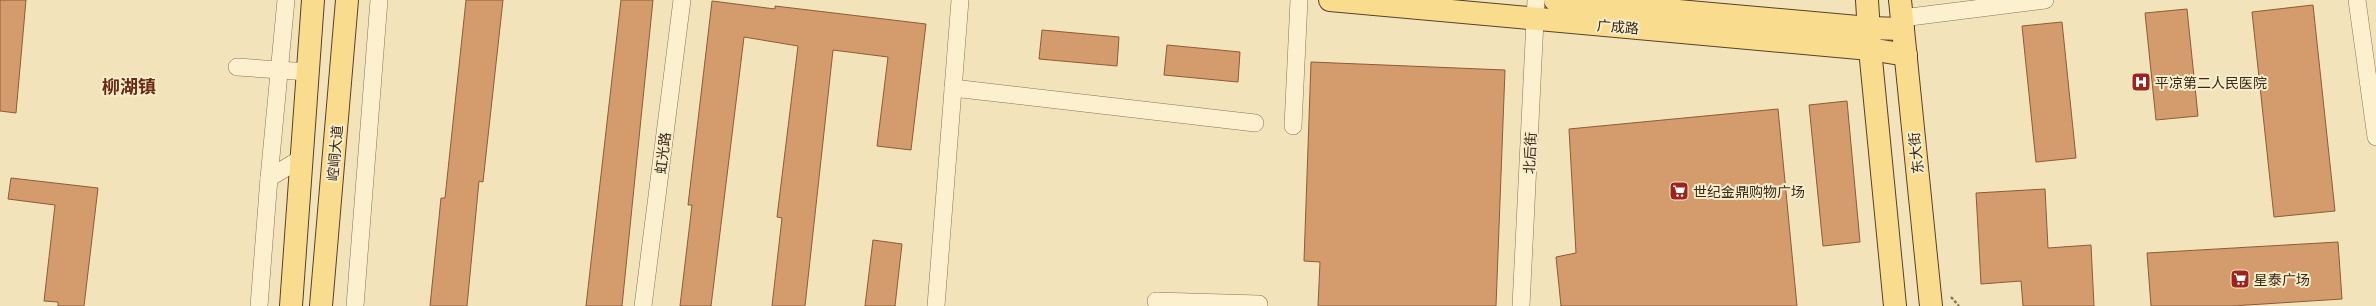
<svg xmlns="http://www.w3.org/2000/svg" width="2376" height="306" font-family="Georgia,'Noto Sans SC',serif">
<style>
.building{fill:#d49b6d;stroke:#8c5c37}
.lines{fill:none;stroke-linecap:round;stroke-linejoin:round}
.minor-casing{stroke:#8a7354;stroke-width:18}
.major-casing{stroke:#574029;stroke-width:24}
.path{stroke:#8a7354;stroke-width:2.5;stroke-dasharray:3 2;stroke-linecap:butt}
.minor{stroke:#fcf0cf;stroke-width:17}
.major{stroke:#fadc8e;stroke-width:22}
.labels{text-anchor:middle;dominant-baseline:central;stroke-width:4;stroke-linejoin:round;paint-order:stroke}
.street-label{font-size:14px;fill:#38291a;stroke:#f8edcb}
.poi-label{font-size:14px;fill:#38291a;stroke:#f8edcb;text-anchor:start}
.district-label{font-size:18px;font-weight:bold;fill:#682a15;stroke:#f8edcb}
</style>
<rect width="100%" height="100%" fill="#f2e3bb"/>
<g class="building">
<polygon points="0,0 26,0 16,113 0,111"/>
<polygon points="466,0 503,0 483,182 479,181 467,306 430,306 441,198 445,198"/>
<polygon points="621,0 653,0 622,306 586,306"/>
<polygon points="712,1 775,9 775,6 926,24 911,150 877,146 888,57 833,50 805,306 772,306 782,218 777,217 798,46 744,37 711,306 680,306 692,205 688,205"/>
<polygon points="2313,5 2335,211 2274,217 2252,12"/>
<polygon points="2187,9 2198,116 2156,120 2145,13"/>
<polygon points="2062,22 2076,158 2036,162 2022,26"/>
<polygon points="1042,30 1119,37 1117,66 1039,59"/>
<polygon points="1167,45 1240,52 1238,82 1164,75"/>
<polygon points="1311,62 1505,70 1496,306 1318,306 1320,262 1304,261"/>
<polygon points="1847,101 1860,242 1823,246 1809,105"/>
<polygon points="1778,109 1797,306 1561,306 1556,257 1576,253 1569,129"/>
<polygon points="11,178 98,188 84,306 58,306 58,302 44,301 55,205 8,199"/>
<polygon points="2045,189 2048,248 2091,245 2094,306 2023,306 2021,281 1981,284 1976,193"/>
<polygon points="873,240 902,244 895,306 865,306"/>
<polygon points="2338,242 2342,299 2232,306 2151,306 2147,253"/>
</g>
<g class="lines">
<defs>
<g id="minor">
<polyline points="2357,0 2376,137"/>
<polyline points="1902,18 2045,0"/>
<polyline points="237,67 308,72"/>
<polyline points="953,88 1255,123"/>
<polyline points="1293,126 1299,0"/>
<polyline points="269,178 286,0"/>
<polyline points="259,306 269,178 302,158"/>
<polyline points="355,306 379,0"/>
<polyline points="643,306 682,0"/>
<polyline points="936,306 960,0"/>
<polyline points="1158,306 1156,301 1259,304"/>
<polyline points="1521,306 1536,0"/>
</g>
<g id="major">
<polyline points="1330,0 1870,49 1906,55"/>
<polyline points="1555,0 1869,28 1903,29"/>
<polyline points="1867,0 1870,49 1895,306"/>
<polyline points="1900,0 1931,306"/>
<polyline points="291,306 313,0"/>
<polyline points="321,306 347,0"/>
</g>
</defs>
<use href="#minor" class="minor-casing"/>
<use href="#major" class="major-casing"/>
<polyline class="path" points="1951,297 1959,306"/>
<use href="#minor" class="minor"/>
<use href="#major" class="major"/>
</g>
<defs>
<symbol id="hospital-square" viewBox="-11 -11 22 22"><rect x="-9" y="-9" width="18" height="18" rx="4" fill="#9f221e" stroke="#f8edcb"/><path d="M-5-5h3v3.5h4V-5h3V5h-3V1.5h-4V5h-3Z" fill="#fff"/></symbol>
<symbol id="supermarket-square" viewBox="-11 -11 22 22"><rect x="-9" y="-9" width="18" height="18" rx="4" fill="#9f221e" stroke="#f8edcb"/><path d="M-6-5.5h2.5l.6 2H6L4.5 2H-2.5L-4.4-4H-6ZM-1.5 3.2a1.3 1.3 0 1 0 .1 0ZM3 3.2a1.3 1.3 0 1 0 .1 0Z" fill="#fff"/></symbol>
</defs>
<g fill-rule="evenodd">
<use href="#hospital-square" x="2130" y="71" width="22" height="22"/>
<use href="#supermarket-square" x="1668" y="180" width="22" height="22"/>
<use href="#supermarket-square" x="2229" y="268" width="22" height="22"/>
</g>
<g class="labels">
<g class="street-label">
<text transform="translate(1618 26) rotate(5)">广成路</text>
<text transform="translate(334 153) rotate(-85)">崆峒大道</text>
<text transform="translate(662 153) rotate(-83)">虹光路</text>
<text transform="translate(1529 153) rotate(-87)">北后街</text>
<text transform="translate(1915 153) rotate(-96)">东大街</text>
</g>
<g class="poi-label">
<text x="2155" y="82">平凉第二人民医院</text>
<text x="1693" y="191">世纪金鼎购物广场</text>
<text x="2254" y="279">星泰广场</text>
</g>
<g class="district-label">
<text x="129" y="85">柳湖镇</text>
</g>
</g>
</svg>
